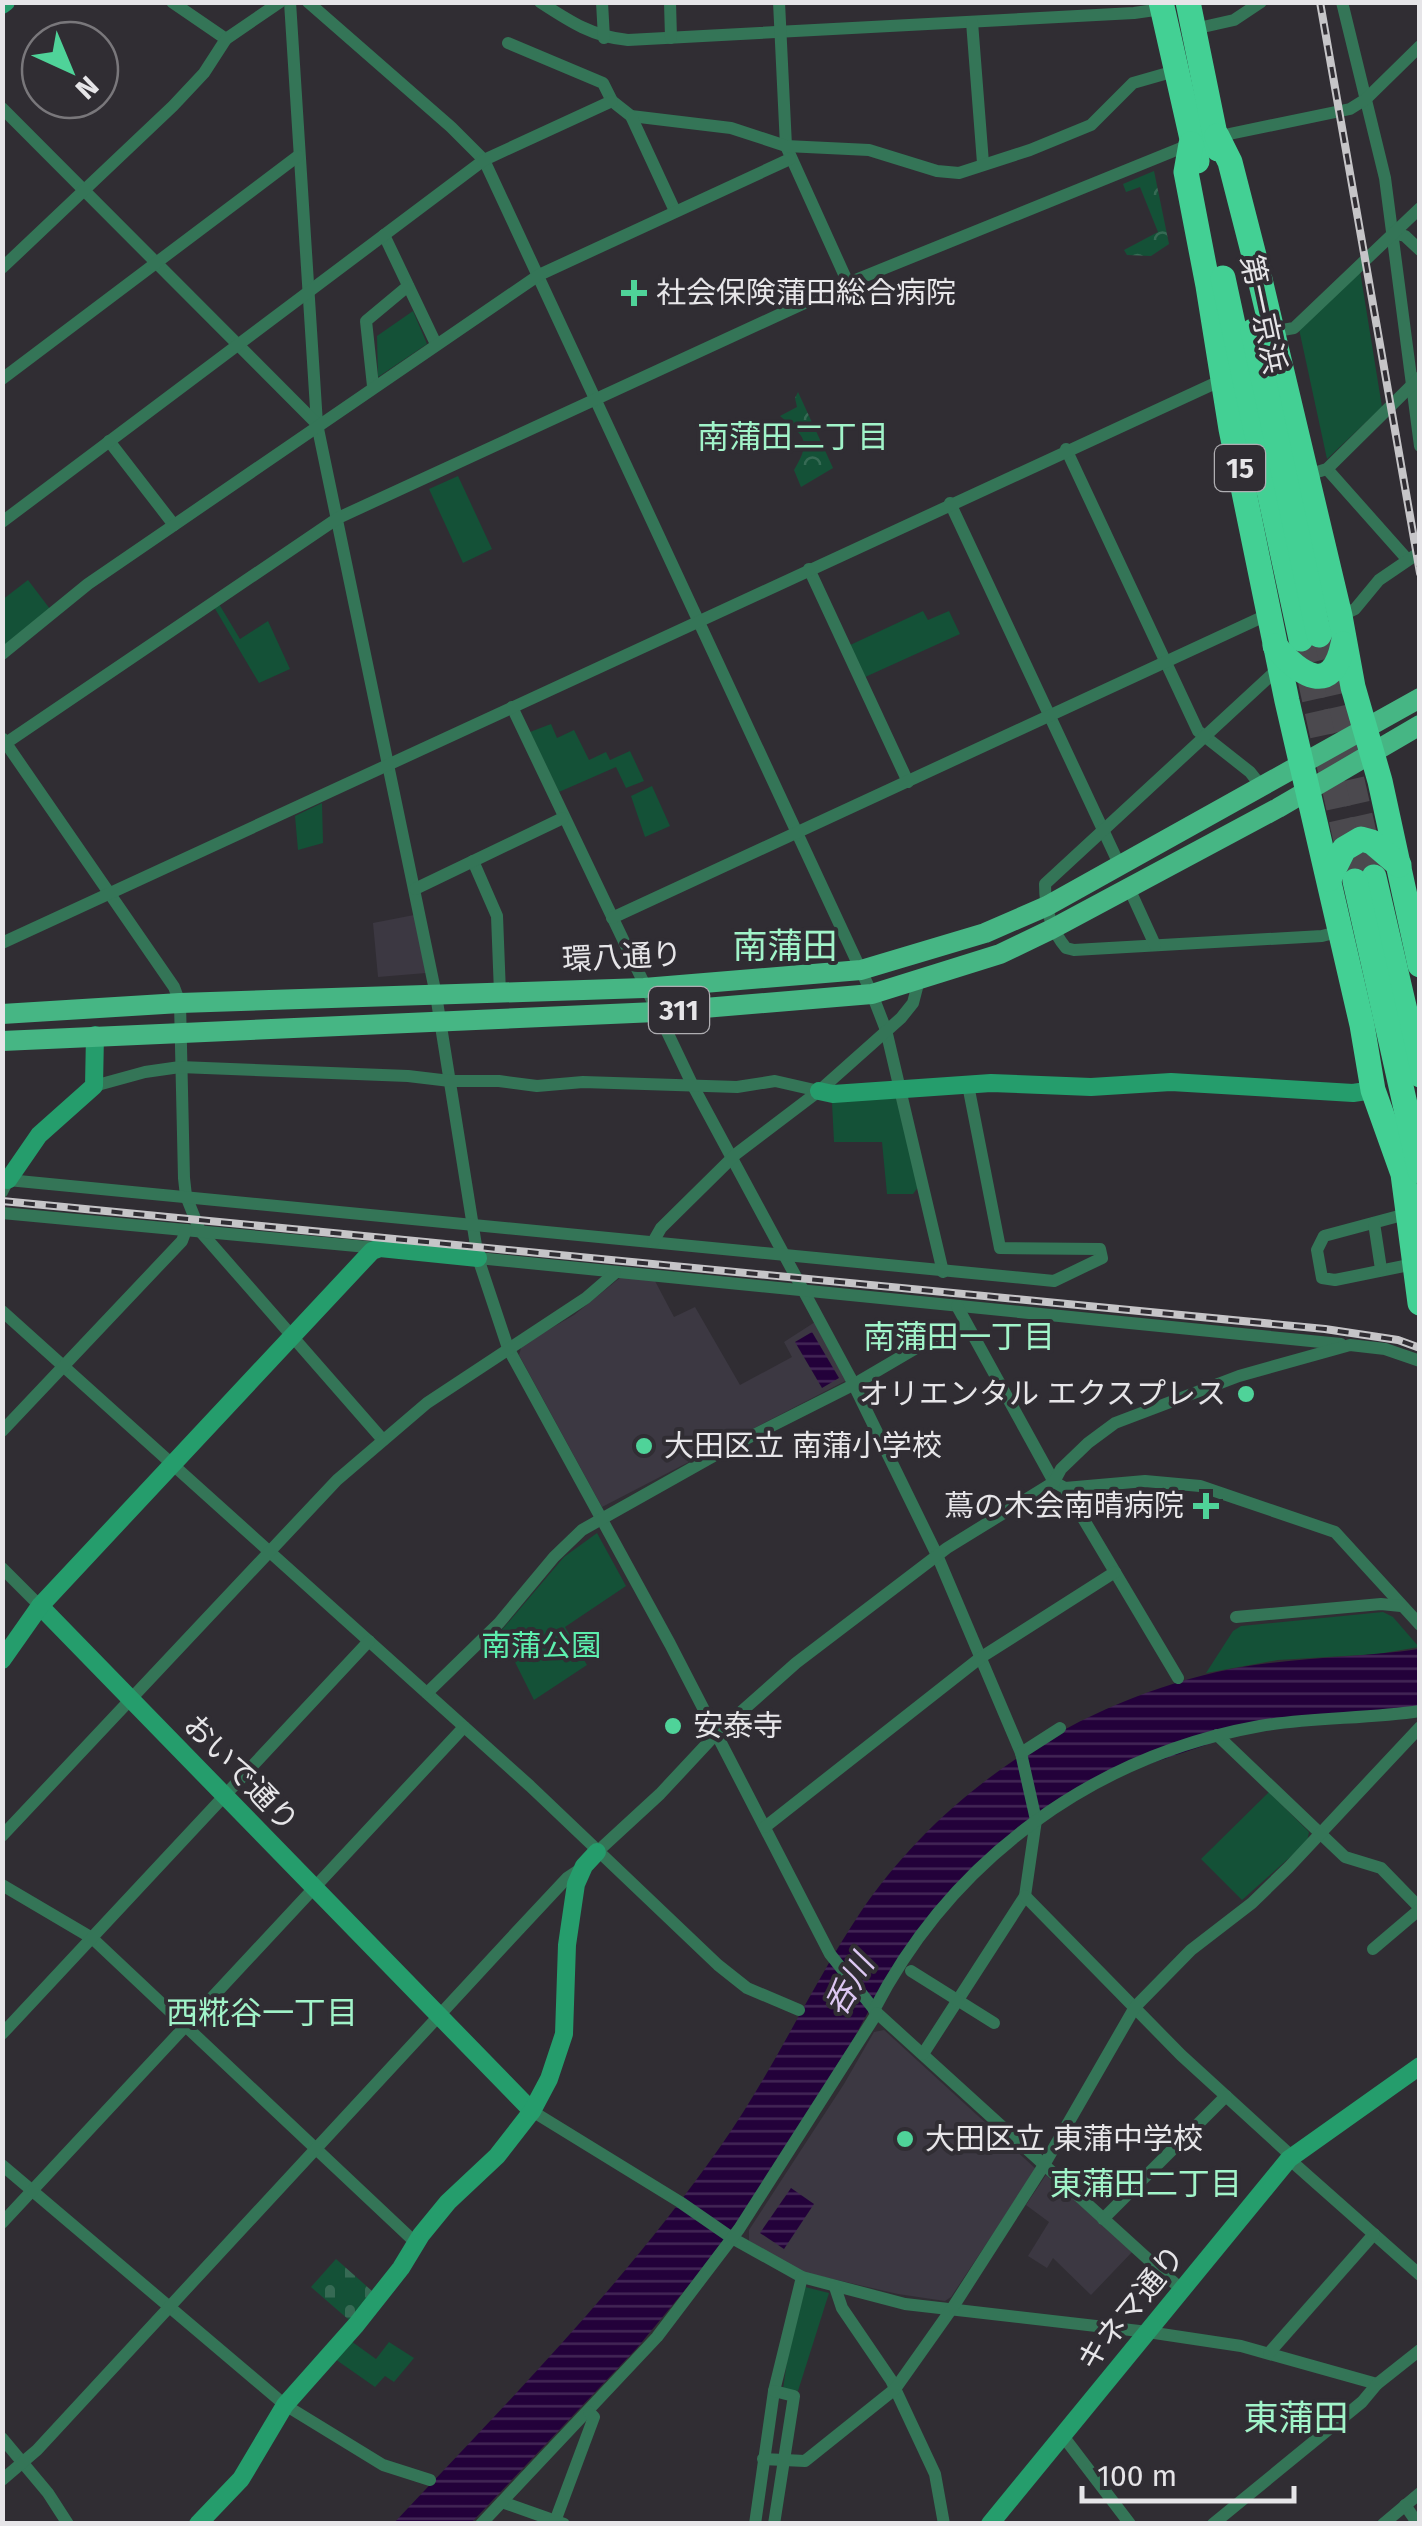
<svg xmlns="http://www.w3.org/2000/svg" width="1422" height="2526" font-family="'Fira Sans','Noto Sans JP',sans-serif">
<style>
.built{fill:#3c3842}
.green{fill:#145137}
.forest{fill:url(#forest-crowns)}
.cemetery{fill:url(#cemetery-stones)}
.water{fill:url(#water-rules)}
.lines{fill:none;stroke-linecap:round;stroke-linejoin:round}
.highway-tunnel{stroke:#4b494e;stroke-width:25;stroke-dasharray:25 12;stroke-linecap:butt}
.street{stroke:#347557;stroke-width:12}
.secondary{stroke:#259d6c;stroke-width:18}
.primary{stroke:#46b684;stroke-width:20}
.highway{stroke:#43d094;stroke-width:25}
.rail-casing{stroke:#c6c5c8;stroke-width:8}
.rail{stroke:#302d33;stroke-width:4;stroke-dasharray:11;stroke-linecap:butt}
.poi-dot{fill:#4fd399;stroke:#302d33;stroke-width:4}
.labels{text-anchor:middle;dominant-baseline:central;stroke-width:8;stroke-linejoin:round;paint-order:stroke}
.shield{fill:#302d33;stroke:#afaeb2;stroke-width:2.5}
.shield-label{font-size:28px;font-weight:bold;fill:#e6e5e8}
.poi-label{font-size:30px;fill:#e6e5e8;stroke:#302d33;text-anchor:start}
.street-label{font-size:30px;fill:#e6e5e8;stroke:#302d33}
.park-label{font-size:30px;fill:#5defae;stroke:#302d33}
.neighbourhood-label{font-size:32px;fill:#a1f4c9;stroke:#302d33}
.water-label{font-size:32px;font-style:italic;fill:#dcc7f2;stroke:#302d33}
.quarter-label{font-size:35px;fill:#a1f4c9;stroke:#302d33}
</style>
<defs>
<pattern id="forest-crowns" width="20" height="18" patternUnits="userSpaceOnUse" patternTransform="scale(2.5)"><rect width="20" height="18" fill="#145137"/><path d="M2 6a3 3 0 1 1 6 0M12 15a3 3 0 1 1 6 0" fill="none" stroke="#366a54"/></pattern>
<pattern id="cemetery-stones" width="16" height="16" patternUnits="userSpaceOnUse" patternTransform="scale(2.5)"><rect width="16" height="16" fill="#145137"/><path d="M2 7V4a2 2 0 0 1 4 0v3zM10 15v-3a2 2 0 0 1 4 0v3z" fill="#366a54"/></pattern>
<pattern id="water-rules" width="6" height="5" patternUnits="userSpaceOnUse" patternTransform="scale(2.5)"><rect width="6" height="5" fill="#23013a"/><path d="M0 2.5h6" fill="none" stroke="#432656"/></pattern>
</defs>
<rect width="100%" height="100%" fill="#302d33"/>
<g class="built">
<polygon points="414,915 426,973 378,977 373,923"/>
<polygon points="621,1277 655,1281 674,1317 695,1307 740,1385 792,1357 784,1342 815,1322 849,1379 602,1507 519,1355 522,1345 574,1315"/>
<polygon points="884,2030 1036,2169 951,2297 945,2301 898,2294 798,2271 749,2241 749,2230 844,2084 874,2032"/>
<polygon points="1046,2175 1133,2251 1091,2295 1053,2258 1047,2268 1028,2256 1049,2222 1026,2205"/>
</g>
<g class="green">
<polygon points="1360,271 1382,407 1327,459 1299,329"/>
<polygon points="413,311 427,344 378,377 377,336"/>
<polygon points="458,476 492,549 463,563 429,489"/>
<polygon points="28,580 50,609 5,645 2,600"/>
<polygon points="219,604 240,639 268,621 290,669 259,683 214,607"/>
<polygon points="923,611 928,620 949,611 960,634 863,678 848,646"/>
<polygon points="551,724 557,738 574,730 589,760 606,752 610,760 630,751 644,781 626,788 616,767 559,792 530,732"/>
<polygon points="652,786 670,826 645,837 631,796"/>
<polygon points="322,803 323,843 298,850 295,816"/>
<polygon points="896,1094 919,1186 913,1194 887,1194 882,1142 834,1142 832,1103 839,1097"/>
<polygon points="597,1533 626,1586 565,1627 587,1665 534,1700 500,1632 564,1557"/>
<polygon points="1383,1612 1393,1617 1419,1647 1378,1654 1278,1660 1206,1673 1233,1631 1241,1626"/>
<polygon points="1269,1792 1309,1832 1307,1842 1242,1900 1201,1859"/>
<polygon points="805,2287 829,2293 798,2391 783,2389 789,2347"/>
<polygon points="351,2341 376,2359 389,2342 414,2358 394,2382 385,2376 375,2387 335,2359"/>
</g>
<g class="forest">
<polygon points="1154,171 1169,244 1151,256 1127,255 1124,250 1158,232 1140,187 1126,192 1123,184"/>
<path d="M 798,392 L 833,468 L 801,487 L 794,470 C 812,440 805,437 780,416 L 797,407 L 795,398 Z"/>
</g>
<polygon class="cemetery" points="336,2259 372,2291 349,2320 311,2287"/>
<g class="water">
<polygon points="812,1332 839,1378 822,1388 795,1342"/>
<path d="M 1419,1649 L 1419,1707 L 1283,1719 L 1075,1789 L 1001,1842 L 961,1879 L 882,1986 L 853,2040 L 746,2210 L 694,2279 L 637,2348 L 471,2523 L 393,2524 C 508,2402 624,2284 720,2147 C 773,2072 810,1988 860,1913 C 945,1787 1083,1699 1231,1669 C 1293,1657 1357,1658 1419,1649 Z"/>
<polygon points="791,2188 814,2204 784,2249 760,2233"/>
</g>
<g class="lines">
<g class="highway-tunnel">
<polyline points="1319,635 1374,877"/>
<polyline points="1301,639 1355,881"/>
</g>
<g class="street">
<polyline points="172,2 226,39"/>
<polyline points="290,2 317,424 436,995 478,1258 508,1348 670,1644 830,1954 877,2013 1182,2290"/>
<polyline points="308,2 451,127 484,160 872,994 886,1030 943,1272"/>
<path d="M 540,2 C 569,21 593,37 628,40 L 1134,13 L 1162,9"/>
<polyline points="602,2 604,38"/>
<polyline points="670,2 671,38"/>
<polyline points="779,2 786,146 848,283"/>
<polyline points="1342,2 1385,178 1420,446"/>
<polyline points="972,22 983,163"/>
<polyline points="1194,29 1234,20 1261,2"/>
<polyline points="508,43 603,83 612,101 631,116 731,128 786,146 869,150 937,171 959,173 1030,150 1091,125 1133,83 1175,71"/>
<polyline points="2,108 317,424"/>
<polyline points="631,116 675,211"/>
<polyline points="1215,137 1350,109 1366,99 1420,46"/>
<polyline points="1393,233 1405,236 1420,250"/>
<polyline points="384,235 436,344"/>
<polyline points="2,268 173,106 204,73 226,39 280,2"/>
<polyline points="1271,332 1294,328 1420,208"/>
<polyline points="2,379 298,156"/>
<polyline points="373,386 366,321 408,286"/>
<polyline points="109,441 174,525"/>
<polyline points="1066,449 1198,731 1250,772 1261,786"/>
<polyline points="1327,469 1407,559"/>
<polyline points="1307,475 1327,469 1420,377"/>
<polyline points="950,503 1119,864"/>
<polyline points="2,522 484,160 612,101"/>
<polyline points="809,569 908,782"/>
<polyline points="1340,616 1355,609 1379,580 1420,552"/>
<polyline points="2,654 88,584 539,275 790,159"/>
<path d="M 1280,667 L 1045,884 C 1045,908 1051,930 1066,948 L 1074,950 L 1322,936 L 1341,931"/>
<polyline points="512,707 692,1084 850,1377 937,1555 1021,1753 1036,1820 1025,1896 923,2054"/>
<polyline points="3,739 174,987 180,1003 184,1178 186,1196 200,1231 383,1440"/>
<polyline points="6,743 338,518 848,283 1191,144"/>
<polyline points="473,861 497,916 500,993"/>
<polyline points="1128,886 1155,945"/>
<polyline points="415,889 563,818"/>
<polyline points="612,918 1269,614"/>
<polyline points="2,943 1222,380"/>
<polyline points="94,1086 145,1072 180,1067 408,1076 450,1081 499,1081 537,1086 583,1082 737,1087 775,1081 819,1091"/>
<polyline points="2,1192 8,1180 1054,1281 1102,1258 1100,1249 1000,1248 968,1085"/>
<polyline points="2,1213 378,1248"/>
<polyline points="1410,1213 1324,1236 1317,1250 1322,1278 1335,1280 1414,1264"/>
<polyline points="1374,1223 1381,1269"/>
<polyline points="653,1242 661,1228 736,1154 819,1091 901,1018 913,1003 919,980"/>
<polyline points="478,1258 1341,1344"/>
<polyline points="957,1306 1054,1482 1065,1488 1178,1678"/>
<polyline points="2,1311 530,1786 718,1965 747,1988 799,2010"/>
<polyline points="2,1431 182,1241 186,1230"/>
<polyline points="1065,1488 1145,1481 1200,1486 1335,1532 1420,1625"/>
<polyline points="2,1568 40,1606"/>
<polyline points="1236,1617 1381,1604 1401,1606"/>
<polyline points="427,1693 499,1623 554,1557 582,1530 726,1449 853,1385 928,1341 964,1324"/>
<polyline points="1217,1735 1345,1857 1381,1868 1420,1908"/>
<polyline points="1021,1753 1060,1728"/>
<polyline points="765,1827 980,1658 1115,1572"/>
<polyline points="2,1836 337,1480 427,1403 586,1298 615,1273"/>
<polyline points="597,1852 660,1794 716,1734 796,1663 947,1548 1054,1482 1061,1469 1088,1443 1115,1423 1239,1376 1350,1345 1385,1349 1420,1361"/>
<polyline points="2,1885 92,1938 416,2243"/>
<polyline points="1025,1896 1181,2055 1286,2151 1289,2159 1420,2275"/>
<polyline points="1373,1949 1420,1909"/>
<polyline points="911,1971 994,2023"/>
<path d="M 874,2010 C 952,1859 1093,1756 1260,1726 C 1312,1717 1367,1719 1420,1711"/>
<polyline points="2,2034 369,1641"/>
<polyline points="532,2111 680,2202 732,2238 802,2277 905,2304 1148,2332 1241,2346 1377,2384"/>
<polyline points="2,2165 285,2405 383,2465 430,2480"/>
<polyline points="1103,2219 1226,2096"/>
<polyline points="2,2223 464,1727"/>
<polyline points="835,2287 842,2308 891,2380 935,2474 944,2524"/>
<polyline points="1269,2353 1374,2234"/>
<polyline points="1063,2436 1130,2524"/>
<polyline points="2,2438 48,2493 68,2524"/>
<polyline points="763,2459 805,2461 895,2389 953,2307 1044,2165 1135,2007 1191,1950 1252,1903 1289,1867 1420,1727"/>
<polyline points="2,2480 37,2450 510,1939 567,1878 582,1868"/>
<polyline points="502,2502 564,2524"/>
<polyline points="1405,2505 1418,2524"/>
<polyline points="481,2524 657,2337 739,2229 877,2013"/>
<polyline points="554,2524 594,2417 589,2412"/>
<polyline points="755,2524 774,2391 802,2277"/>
<polyline points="774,2524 794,2396 774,2391"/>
<polyline points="1213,2524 1362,2402 1377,2384 1420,2350"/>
<polyline points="1383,2524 1420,2493"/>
</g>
<g class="secondary">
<polyline points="2,5 6,2"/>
<polyline points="819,1091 833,1094 991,1083 1091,1087 1171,1082 1353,1093 1373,1090"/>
<polyline points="8,1180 39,1135 94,1086 95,1035"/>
<polyline points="40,1606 532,2111"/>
<polyline points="2,1660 40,1606 372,1251 380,1248 478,1258"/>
<polyline points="198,2524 241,2479 285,2405 356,2325 401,2268 421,2235 448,2202 497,2156 532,2111 549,2079 564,2034 567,1945 576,1884 584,1866 597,1852"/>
<polyline points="990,2524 1289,2159 1420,2066"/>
</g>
<g class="primary">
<polyline points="2,1014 180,1003 644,988 861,970 985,933 1047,906 1420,698"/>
<polyline points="2,1041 656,1012 872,994 1000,954 1052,929 1278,808 1420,725"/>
</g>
<g class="highway">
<polyline points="1161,2 1197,161"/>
<polyline points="1188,2 1218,149"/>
<polyline points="1217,136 1230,162 1258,271 1340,616 1353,687 1380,781 1420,965"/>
<polyline points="1191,144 1186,172 1208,286 1231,429 1287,701 1362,1025 1373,1090 1403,1174 1420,1303"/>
<polyline points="1223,278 1301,639"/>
<polyline points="1253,331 1319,635"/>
<path d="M 1275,646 C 1299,674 1332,698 1343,644"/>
<polyline points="1374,877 1420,1075"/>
<polyline points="1329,879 1344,849 1361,839 1372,842 1399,865"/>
<polyline points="1355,881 1420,1171"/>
</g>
<defs>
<g id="rail">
<polyline points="1320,2 1420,573"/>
<polyline points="2,1201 1325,1329 1398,1340 1420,1348"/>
</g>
</defs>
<use href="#rail" class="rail-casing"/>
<use href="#rail" class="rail"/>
</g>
<g class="poi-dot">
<path d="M629 278h10v10h10v10h-10v10h-10v-10h-10v-10h10z"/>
<circle cx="1246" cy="1394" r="10"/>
<circle cx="644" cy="1446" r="10"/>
<path d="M1201 1491h10v10h10v10h-10v10h-10v-10h-10v-10h10z"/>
<circle cx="673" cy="1726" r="10"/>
<circle cx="905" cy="2139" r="10"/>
</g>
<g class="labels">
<g class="shield">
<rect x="1215" y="445" width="50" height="46" rx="8"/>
<rect x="649" y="987" width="60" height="46" rx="8"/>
</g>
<g class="shield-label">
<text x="1240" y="468">15</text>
<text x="679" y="1010">311</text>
</g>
<g class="poi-label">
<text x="656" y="293">社会保険蒲田総合病院</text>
<text x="1226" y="1394" text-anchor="end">オリエンタル エクスプレス</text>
<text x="664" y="1446">大田区立 南蒲小学校</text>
<text x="1184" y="1506" text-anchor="end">蔦の木会南晴病院</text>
<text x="693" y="1726">安泰寺</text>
<text x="925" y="2139">大田区立 東蒲中学校</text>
</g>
<g class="street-label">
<text transform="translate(1263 314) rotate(78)">第一京浜</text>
<text transform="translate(622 957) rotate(-3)">環八通り</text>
<text transform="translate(241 1773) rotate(46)">おいで通り</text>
<text transform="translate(1131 2308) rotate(-51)">キネマ通り</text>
</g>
<g class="park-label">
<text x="541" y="1646">南蒲公園</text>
</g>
<g class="neighbourhood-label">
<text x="793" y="437">南蒲田二丁目</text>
<text x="959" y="1337">南蒲田一丁目</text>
<text x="262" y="2013">西糀谷一丁目</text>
<text x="1146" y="2184">東蒲田二丁目</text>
</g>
<g class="water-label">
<text transform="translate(849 1985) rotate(-60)">呑川</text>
</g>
<g class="quarter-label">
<text x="785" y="946">南蒲田</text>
<text x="1296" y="2418">東蒲田</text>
</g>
</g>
<rect width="1422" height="2526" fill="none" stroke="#e6e5e8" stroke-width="10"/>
<g transform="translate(70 70) rotate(136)"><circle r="48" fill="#302d33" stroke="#79777b" stroke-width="2.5"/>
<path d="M0-8L18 38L0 25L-18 38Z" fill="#4fd399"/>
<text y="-15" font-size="28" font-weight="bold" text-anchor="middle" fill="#e6e5e8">N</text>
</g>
<path d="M1082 2486v15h212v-15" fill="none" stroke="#e6e5e8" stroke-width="5"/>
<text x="1097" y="2486" font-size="30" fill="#e6e5e8" stroke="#302d33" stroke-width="8" paint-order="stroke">100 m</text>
</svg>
